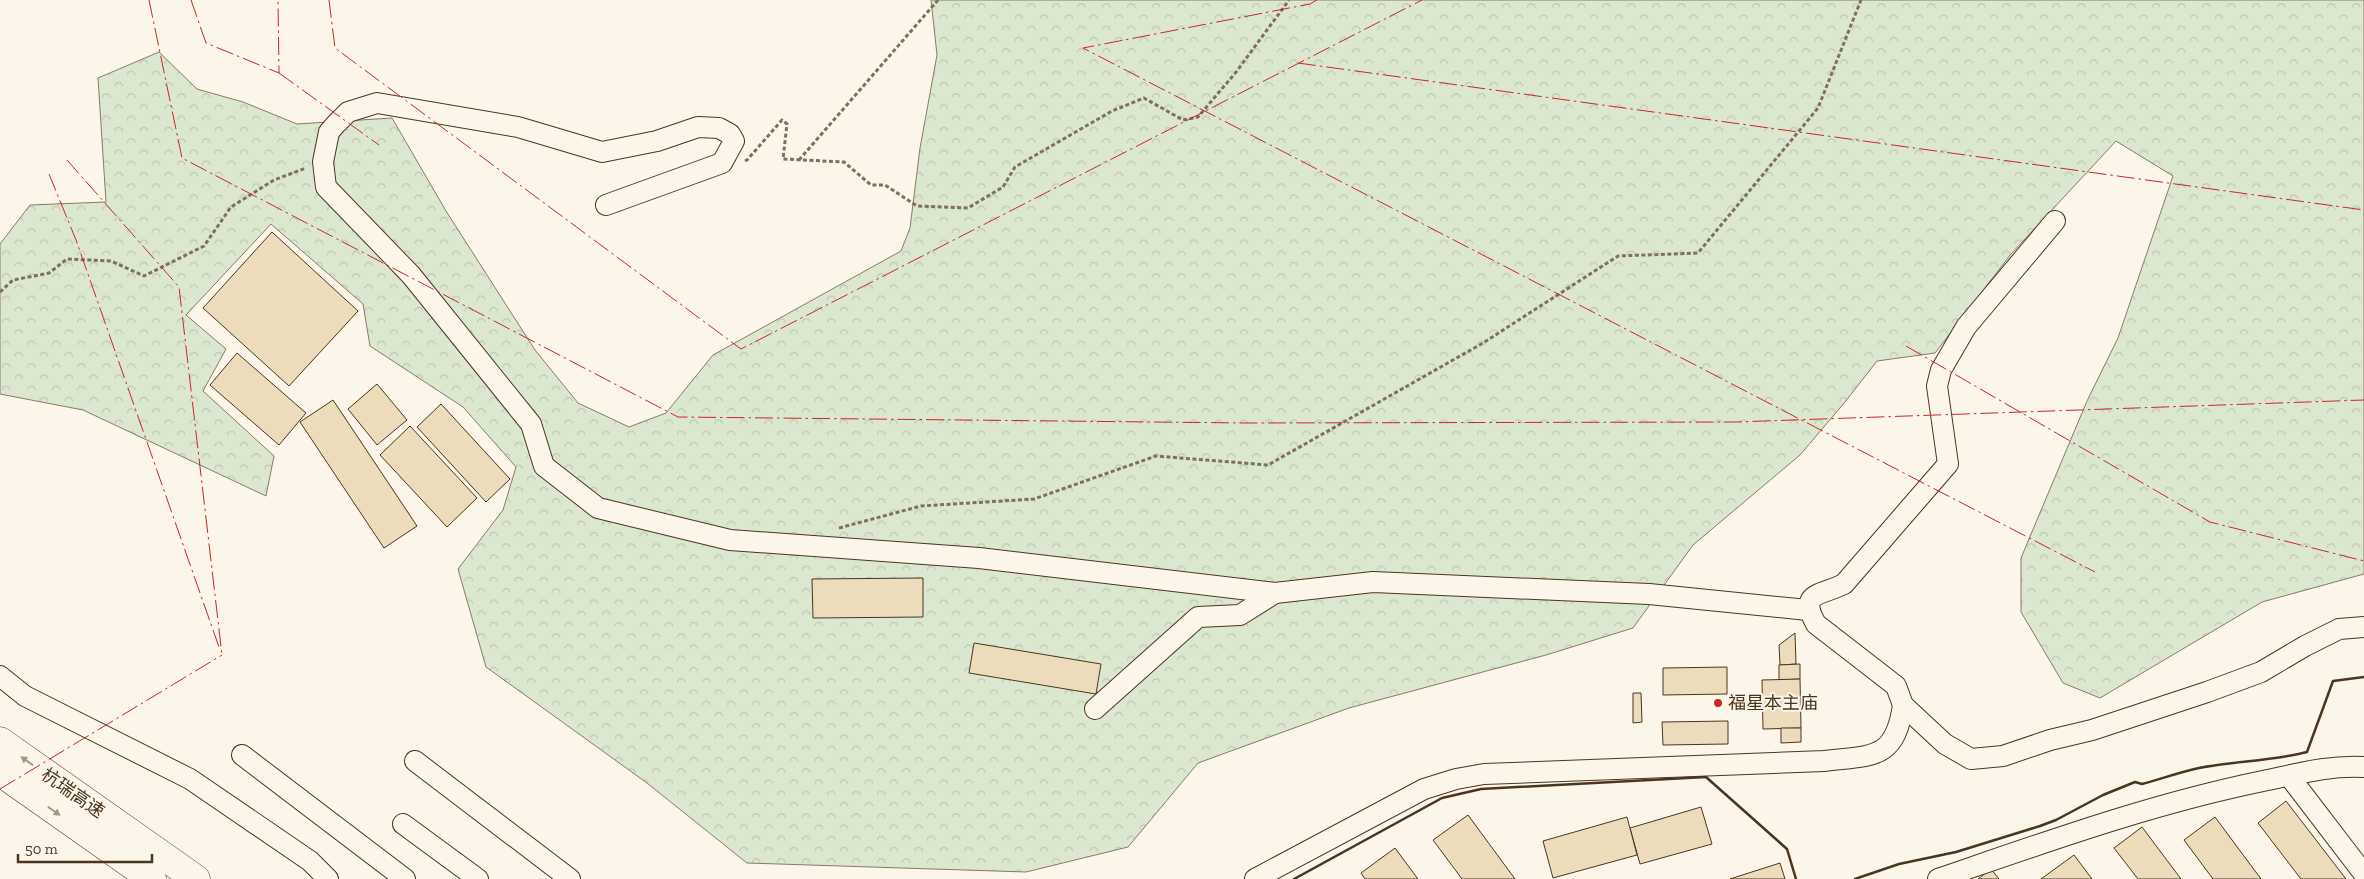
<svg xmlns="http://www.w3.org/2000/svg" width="2364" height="879" font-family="'Zilla Slab','Noto Sans SC',serif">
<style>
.forest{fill:url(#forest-crowns);stroke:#887966}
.building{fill:#ecdcbc;stroke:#4a3520}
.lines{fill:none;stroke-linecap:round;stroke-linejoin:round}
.minor-casing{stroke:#4a3520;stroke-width:22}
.highway-casing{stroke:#4a3520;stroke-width:29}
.path{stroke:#7f6f5c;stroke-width:3;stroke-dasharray:4 2.5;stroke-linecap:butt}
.minor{stroke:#fbf6e9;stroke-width:20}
.highway{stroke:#fbf6e9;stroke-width:28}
.wall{stroke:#4a3520;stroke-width:2.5}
.power{stroke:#c62828;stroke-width:1;stroke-dasharray:18 4 2.5 4;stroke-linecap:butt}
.oneway{fill:#a29684}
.poi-dot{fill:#c62828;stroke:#fbf6e9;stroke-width:2}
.labels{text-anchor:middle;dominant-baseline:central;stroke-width:4;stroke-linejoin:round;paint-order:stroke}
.poi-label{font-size:18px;fill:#4a3520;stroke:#fbf6e9;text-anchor:start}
.street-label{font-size:18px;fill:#4a3520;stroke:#fbf6e9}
</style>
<defs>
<pattern id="forest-crowns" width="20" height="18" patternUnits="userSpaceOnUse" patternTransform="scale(1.25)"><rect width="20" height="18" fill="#dce7d0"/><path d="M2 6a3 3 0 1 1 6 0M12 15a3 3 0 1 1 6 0" fill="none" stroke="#bec7b2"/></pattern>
</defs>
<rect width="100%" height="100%" fill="#fbf6e9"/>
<polygon class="forest" points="931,0 2364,0 2364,574 2262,602 2100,698 2063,683 2021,612 2021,558 2087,401 2118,338 2173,176 2116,141 2011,254 1935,353 1877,361 1845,402 1800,455 1693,545 1633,628 1546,655 1349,708 1198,763 1128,847 1026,872 747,863 647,783 486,667 458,569 503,510 516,467 463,407 370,346 363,304 271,224 186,315 226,349 203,391 274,456 266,496 83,410 0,394 0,244 30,205 106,202 98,78 159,52 197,89 243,102 297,124 392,118 446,211 535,350 578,403 629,427 666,413 713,355 901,251 910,228 920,148 937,55"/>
<g class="building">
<polygon points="272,232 358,311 289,386 203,308"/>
<polygon points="237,353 306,413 279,445 210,385"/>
<polygon points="377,384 407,420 377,445 348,409"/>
<polygon points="333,400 417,526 384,548 300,422"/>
<polygon points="441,404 510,479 486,502 417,427"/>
<polygon points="410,426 477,498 447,527 380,455"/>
<polygon points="923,578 923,617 813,618 812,579"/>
<polygon points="1795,633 1796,664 1780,665 1779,645"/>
<polygon points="974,643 1101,664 1096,694 969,673"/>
<polygon points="1800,664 1800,679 1779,680 1779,665"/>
<polygon points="1727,667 1727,694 1663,695 1663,668"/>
<polygon points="1800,679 1801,728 1763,729 1762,680"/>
<polygon points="1633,693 1641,693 1642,722 1633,723"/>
<polygon points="1728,721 1728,744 1663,745 1662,722"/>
<polygon points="1781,728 1801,728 1801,742 1781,743"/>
<polygon points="2286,801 2346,879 2301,879 2258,823"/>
<polygon points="1701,807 1712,844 1640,864 1630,828"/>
<polygon points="1468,815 1515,879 1462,879 1433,840"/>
<polygon points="1627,817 1637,855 1553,878 1543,841"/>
<polygon points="2215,817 2261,879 2213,879 2184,840"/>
<polygon points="2142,827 2181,879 2138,879 2114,848"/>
<polygon points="1395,848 1418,879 1365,879 1361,873"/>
<polygon points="2074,855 2092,879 2041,879"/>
<polygon points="1780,863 1785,879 1730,879"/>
<polygon points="1991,869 1999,879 1978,879"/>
</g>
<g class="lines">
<defs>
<g id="minor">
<polyline points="606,205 722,163 734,141 730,134 719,128 698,127 657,141 602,152 518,127 377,103 348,112 336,124 329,132 323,162 326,187 411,275 531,424 544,466 598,508 730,540 979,558 1275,593 1373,582 1649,594 1808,610"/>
<path d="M 2055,221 L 1966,327 L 1941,370 L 1937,386 L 1948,464 L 1844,584 C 1820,596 1798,592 1816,624 L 1896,686 L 1903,705 L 1945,744 L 1971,759 L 2003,756 L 2050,740 L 2092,730 L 2207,692 L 2261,672 L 2305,646 L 2339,629 L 2364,627"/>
<polyline points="0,676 25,696 190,779 310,861 328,879"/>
<polyline points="1095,709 1198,617 1240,615 1275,593"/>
<polyline points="242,755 405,879"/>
<polyline points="415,761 570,879"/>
<polyline points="2289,776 2364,874"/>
<polyline points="403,824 478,879"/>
<path d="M 1255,879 L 1424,789 L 1456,779 L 1484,774 L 1824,761 C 1872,755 1895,761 1903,705"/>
<path d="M 1938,879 C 2046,842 2151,804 2263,781 C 2297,774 2329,765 2364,767"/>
</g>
<g id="highway">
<polyline points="0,741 196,879"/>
<polyline points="0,772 152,879"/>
</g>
</defs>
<use href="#minor" class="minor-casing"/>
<use href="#highway" class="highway-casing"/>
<g class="path">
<polyline points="799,160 938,0"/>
<polyline points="745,161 747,160 782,120 787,124 783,159 844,162 871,185 885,185 917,206 968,208 1003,187 1015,167 1112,111 1144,98 1183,120 1198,117 1237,71 1289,0"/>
<polyline points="0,292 13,280 49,273 67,259 111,261 144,276 204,246 231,207 274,180 306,168"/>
<polyline points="839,528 921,506 1034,499 1156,456 1268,465 1483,343 1618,256 1698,253 1818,108 1861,0"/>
</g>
<use href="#minor" class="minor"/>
<use href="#highway" class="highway"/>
<g class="wall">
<polyline points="1294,879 1442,798 1481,789 1706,777 1787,849 1796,879"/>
<path d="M 1855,879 L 1899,864 L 1956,852 L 2040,826 L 2056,820 L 2103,795 L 2135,782 L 2142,784 C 2161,779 2180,772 2199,768 C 2234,761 2272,761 2307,752 L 2333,681 L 2364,677"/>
</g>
<g class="power">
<polyline points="149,0 182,158 678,417 1247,423 1736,422 2364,400"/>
<polyline points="191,0 206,43 279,73 278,0"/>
<polyline points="329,0 335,48 741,349 1422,0"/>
<polyline points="1317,0 1310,4 1083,48 2095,572"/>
<polyline points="1298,63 2364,210"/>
<polyline points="279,73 379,145"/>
<polyline points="67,160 179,287 222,655"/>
<polyline points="49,174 76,240 219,647"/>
<polyline points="1906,346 2210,522 2364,561"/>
<polyline points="0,789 222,655"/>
</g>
</g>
<defs><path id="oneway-solid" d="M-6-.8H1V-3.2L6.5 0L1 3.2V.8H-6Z" transform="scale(1.25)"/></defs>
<g class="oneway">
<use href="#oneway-solid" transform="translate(27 761) rotate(-145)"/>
<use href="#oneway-solid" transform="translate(54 811) rotate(35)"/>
</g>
<circle class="poi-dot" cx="1718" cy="703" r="5"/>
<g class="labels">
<g class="poi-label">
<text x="1728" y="703">福星本主庙</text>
</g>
<g class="street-label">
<text transform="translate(73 793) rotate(35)">杭瑞高速</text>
</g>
</g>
<path d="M18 854v8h134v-8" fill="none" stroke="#4a3520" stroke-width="2.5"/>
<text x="25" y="854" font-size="15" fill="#4a3520" stroke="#fbf6e9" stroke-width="4" paint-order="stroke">50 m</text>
</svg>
